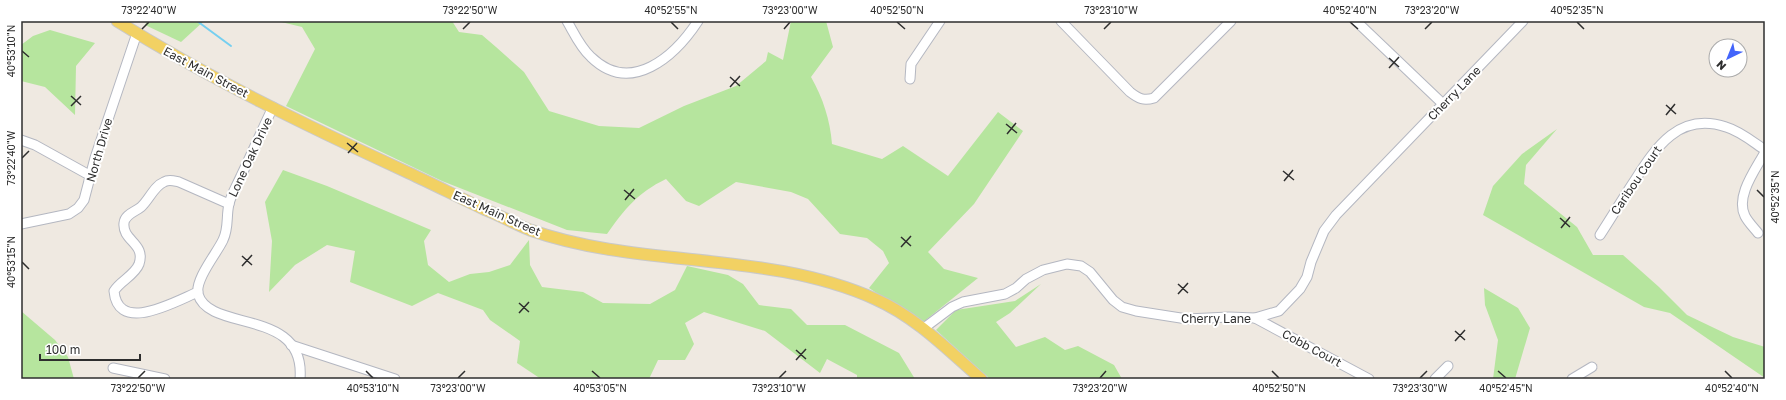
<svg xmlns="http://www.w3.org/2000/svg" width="1786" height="400" font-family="'Golos Text',sans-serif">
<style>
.green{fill:#b6e59e}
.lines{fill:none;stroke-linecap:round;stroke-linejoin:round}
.stream{stroke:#75cff0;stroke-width:2}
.minor-casing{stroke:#b4b7c1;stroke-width:11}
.major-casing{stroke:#c9c9c9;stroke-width:13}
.minor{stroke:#fff;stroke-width:9}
.major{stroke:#f2d163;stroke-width:11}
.ticks{fill:none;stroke:#2e2e2e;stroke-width:1.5}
.labels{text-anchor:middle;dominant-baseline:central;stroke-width:4;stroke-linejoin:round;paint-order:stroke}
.street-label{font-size:12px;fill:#2e2e2e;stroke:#fff}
.neatline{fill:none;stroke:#2e2e2e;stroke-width:1.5}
.ticks-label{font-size:10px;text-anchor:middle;fill:#2e2e2e}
</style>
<rect width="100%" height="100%" fill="#efe9e1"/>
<g class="green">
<polygon points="147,21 204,21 181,42 145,25"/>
<path d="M 277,21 L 452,21 L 459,32 L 482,35 L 496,47 L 524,72 L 549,111 L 599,126 L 639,128 L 684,106 L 736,86 L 766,61 L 768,52 L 783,60 L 791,21 L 826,21 L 833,47 L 811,77 C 823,98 830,120 832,144 L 882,159 L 903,146 L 948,176 L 998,112 L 1023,131 L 974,204 L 928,252 L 944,269 L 978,278 L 922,323 L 869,288 L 889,263 L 883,251 L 867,238 L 840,234 L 808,199 L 791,192 L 736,182 L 699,206 L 686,201 L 666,179 C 637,193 625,209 607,234 L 567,230 L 442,181 L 286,106 L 315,49 L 302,27 Z"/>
<polygon points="50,30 95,43 76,66 75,115 45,87 21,81 21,45 33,36"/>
<polygon points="1557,129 1526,165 1524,184 1577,227 1593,255 1623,255 1659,287 1687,315 1733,337 1765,347 1765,378 1670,313 1644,307 1483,215 1493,186 1522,154"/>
<polygon points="283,170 327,186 431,230 424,241 428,265 449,282 470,274 489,272 510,265 529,240 530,265 542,287 583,292 603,303 650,304 675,290 687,266 728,275 743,284 759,305 791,309 807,325 845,325 899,353 915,379 857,379 857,375 827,359 820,373 765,331 704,312 685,323 694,344 685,360 658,360 649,379 541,379 517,363 520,341 490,320 483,310 438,293 412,306 350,282 355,251 327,245 295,265 269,292 272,241 265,202"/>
<polygon points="1041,284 1010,313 996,322 1016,347 1045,337 1065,350 1078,346 1114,365 1122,379 990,379 936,330 956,310 1015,301"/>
<polygon points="1484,288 1518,308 1530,328 1515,379 1493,379 1498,340 1485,305"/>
<polygon points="21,311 55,340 68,357 74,379 21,379"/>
</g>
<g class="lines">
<polyline class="stream" points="197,21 231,46"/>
<defs>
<g id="minor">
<path d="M 567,21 C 574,33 580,47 591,57 C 631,96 675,56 698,21"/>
<path d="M 1061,21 L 1130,92 C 1139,99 1144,101 1154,98 L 1231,21"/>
<polyline points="1356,21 1443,104"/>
<polyline points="910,79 911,64 940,21"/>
<path d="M 273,107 C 262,130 252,153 241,176 C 237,185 231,195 229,204 C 226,216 229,228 223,240 C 217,253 195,279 198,294 C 209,333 306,307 300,379"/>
<polyline points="21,140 35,145 91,176"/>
<polyline points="21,224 69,214 78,208 84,200 95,158 137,33"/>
<path d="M 1758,233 C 1754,228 1748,222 1745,216 C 1735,196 1756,169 1765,152"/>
<path d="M 1600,235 C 1611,218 1622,200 1633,183 C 1655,149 1678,111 1726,127 C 1740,131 1753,142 1765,150"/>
<path d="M 198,292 C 176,301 118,335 114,291 C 120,281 135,275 139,264 C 146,243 122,241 124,223 C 125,214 135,212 141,207 C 149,200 154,186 164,182 C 169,179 174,181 179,182 L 229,204"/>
<polyline points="1255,318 1369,379"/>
<polyline points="924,328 952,307 963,302 1005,294 1016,288 1026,279 1043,270 1067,264 1081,266 1090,272 1113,300 1122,307 1136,311 1187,319 1229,317 1255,318 1279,311 1300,289 1307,277 1311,262 1324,231 1336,215 1523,21"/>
<polyline points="291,345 395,379"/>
<polyline points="113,368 165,379"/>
<polyline points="1435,379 1448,366"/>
<polyline points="1572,379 1592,367"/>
</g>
<path id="major" d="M 117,21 C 210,79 309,127 409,173 C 435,185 460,198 486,210 C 501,216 515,224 530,230 C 641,269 766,250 875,299 C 916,317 948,350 981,379"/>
</defs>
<use href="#minor" class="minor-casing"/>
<use href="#major" class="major-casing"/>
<use href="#minor" class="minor"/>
<use href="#major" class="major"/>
</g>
<path class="ticks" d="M 671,22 L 678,29M 897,22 L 905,29M 1350,22 L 1358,29M 1577,22 L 1584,29M 142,29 L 149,22M 463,29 L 470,22M 784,29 L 790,22M 1104,29 L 1111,22M 1425,29 L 1432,22M 22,51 L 29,57M 1389,58 L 1399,67M 1389,68 L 1399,57M 730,77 L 740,86M 730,87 L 740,76M 71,96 L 81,105M 1666,105 L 1676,114M 71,106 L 81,96M 1666,115 L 1675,104M 1006,124 L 1017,133M 1007,134 L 1016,123M 347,143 L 358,152M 348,153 L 357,143M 22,158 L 29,151M 1283,171 L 1294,180M 1284,181 L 1293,170M 624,190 L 635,199M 1757,190 L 1764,197M 625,200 L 634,189M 1560,218 L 1570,227M 1561,228 L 1570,217M 901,237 L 911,246M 901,247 L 911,236M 242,256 L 252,265M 22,262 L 29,269M 242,266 L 252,255M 1178,284 L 1188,293M 1178,294 L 1188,283M 519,303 L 529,312M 519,313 L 529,302M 1455,331 L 1465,340M 1455,341 L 1465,330M 796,350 L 806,359M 796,360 L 806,349M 366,371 L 373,378M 592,371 L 600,378M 1272,371 L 1279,378M 1498,371 L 1506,378M 1725,371 L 1732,378M 138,378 L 145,371M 458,378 L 465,371M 779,378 L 786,371M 1100,378 L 1106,371M 1420,378 L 1427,371"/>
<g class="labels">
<g class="street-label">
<text transform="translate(206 72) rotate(28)">East Main Street</text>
<text transform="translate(1454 93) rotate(-46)">Cherry Lane</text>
<text transform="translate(99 150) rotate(-74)">North Drive</text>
<text transform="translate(250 157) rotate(-65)">Lone Oak Drive</text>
<text transform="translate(1636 180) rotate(-56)">Caribou Court</text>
<text transform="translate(497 213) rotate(24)">East Main Street</text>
<text x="1216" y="318">Cherry Lane</text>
<text transform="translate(1312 348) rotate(28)">Cobb Court</text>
</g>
</g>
<rect width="1786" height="400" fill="none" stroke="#ffffff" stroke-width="44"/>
<g transform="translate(1728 58) rotate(223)"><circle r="19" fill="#ffffff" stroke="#ababab"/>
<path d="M0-3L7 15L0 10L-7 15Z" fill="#4264fb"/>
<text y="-6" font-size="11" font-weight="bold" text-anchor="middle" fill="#2e2e2e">N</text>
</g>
<path d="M40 354v6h100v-6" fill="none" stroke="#2e2e2e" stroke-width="2"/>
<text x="46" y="354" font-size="12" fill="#2e2e2e" stroke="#ffffff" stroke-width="3" paint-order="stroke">100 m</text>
<rect x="22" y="22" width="1742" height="356" class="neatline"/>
<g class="ticks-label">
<text x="149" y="14">73°22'40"W</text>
<text x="470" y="14">73°22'50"W</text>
<text x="671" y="14">40°52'55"N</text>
<text x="790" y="14">73°23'00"W</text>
<text x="897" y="14">40°52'50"N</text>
<text x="1111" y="14">73°23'10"W</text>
<text x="1350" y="14">40°52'40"N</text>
<text x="1432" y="14">73°23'20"W</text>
<text x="1577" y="14">40°52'35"N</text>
<text transform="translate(11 51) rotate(-90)" y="4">40°53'10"N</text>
<text transform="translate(11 158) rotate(-90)" y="4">73°22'40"W</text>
<text transform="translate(1775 197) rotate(-90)" y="4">40°52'35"N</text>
<text transform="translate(11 262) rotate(-90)" y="4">40°53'15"N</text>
<text x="138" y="392">73°22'50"W</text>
<text x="373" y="392">40°53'10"N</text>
<text x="458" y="392">73°23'00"W</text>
<text x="600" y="392">40°53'05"N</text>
<text x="779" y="392">73°23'10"W</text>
<text x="1100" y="392">73°23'20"W</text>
<text x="1279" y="392">40°52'50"N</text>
<text x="1420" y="392">73°23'30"W</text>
<text x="1506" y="392">40°52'45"N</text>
<text x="1732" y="392">40°52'40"N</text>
</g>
</svg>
